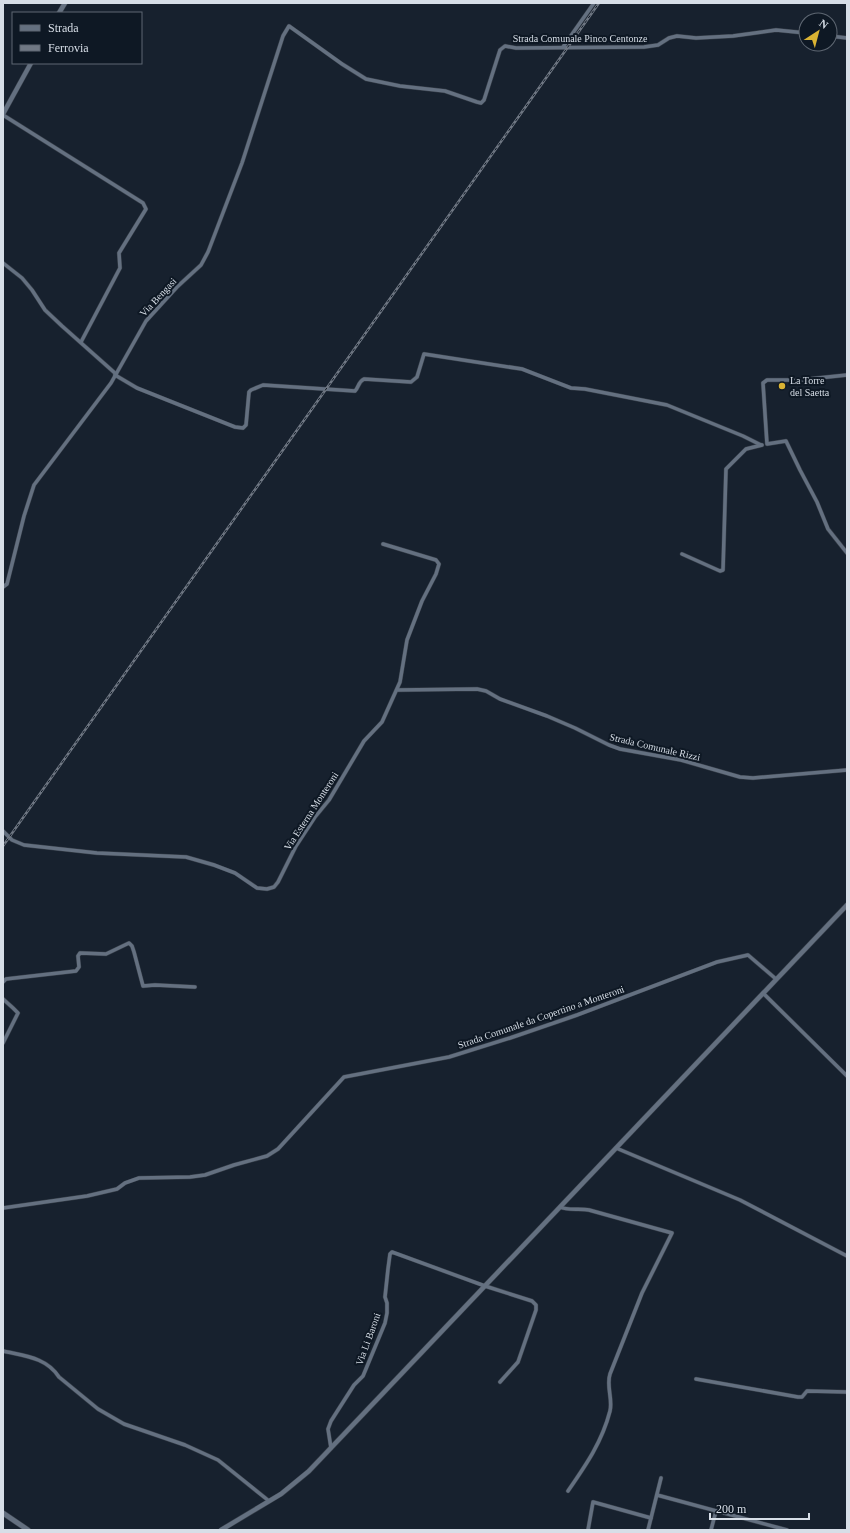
<svg xmlns="http://www.w3.org/2000/svg" width="850" height="1533" font-family="'Times New Roman',serif">
<style>
.lines{fill:none;stroke-linecap:round;stroke-linejoin:round}
.minor-casing{stroke:#363e48;stroke-width:4.5}
.tertiary-casing{stroke:#363e48;stroke-width:5.5}
.secondary-casing{stroke:#363e48;stroke-width:6}
.minor{stroke:#647080;stroke-width:3.5}
.tertiary{stroke:#647080;stroke-width:4.5}
.secondary{stroke:#647080;stroke-width:5}
.rail-casing{stroke:#707884;stroke-width:2.5}
.rail{stroke:#0e1824;stroke-width:1;stroke-dasharray:3;stroke-linecap:butt}
.poi-dot{fill:#dab333;stroke:#0e1824;stroke-width:1.5}
.labels{text-anchor:middle;dominant-baseline:central;stroke-width:4;stroke-linejoin:round;paint-order:stroke}
.street-label{font-size:10px;fill:#d7dee7;stroke:#0e1824}
.poi-label{font-size:10px;fill:#d7dee7;stroke:#0e1824;text-anchor:start}
</style>
<rect width="100%" height="100%" fill="#17212e"/>
<g class="lines">
<defs>
<g id="minor">
<polyline points="830,36 847,38"/>
<polyline points="563,47 594,3"/>
<polyline points="3,115 143,203 146,209 119,253 120,268 81,342"/>
<polyline points="3,263 22,278 32,290 45,310 62,326 116,374"/>
<path d="M 115,375 L 137,388 L 235,427 L 243,428 L 246,425 L 249,392 L 251,390 L 263,385 L 355,391 C 359,387 358,382 364,379 L 411,382 L 417,377 L 424,354 L 522,369 L 571,388 L 585,389 L 667,405 L 743,436 L 761,445"/>
<polyline points="847,375 799,380 767,380 763,383 767,444 786,441 800,470 817,502 828,529 847,553"/>
<polyline points="682,554 720,571 723,570 726,469 746,449 762,445"/>
<polyline points="3,587 7,584 24,516 34,485 111,383 146,321 177,287 201,265 208,252 242,163 283,36 289,26 342,64 366,79 400,86 445,91 477,102 481,103 484,100 500,50 505,46 516,48 644,47 658,45 669,38 677,36 696,38 733,36 776,30 806,33"/>
<polyline points="398,690 477,689 486,691 500,699 547,716 575,728 609,745 620,749 681,760 740,777 753,778 847,770"/>
<polyline points="3,831 12,840 24,845 97,853 186,857 214,865 235,873 257,888 267,889 274,887 278,882 296,846 315,817 329,800 364,741 382,722 400,682 407,640 422,601 436,574 439,564 436,560 383,544"/>
<polyline points="3,982 6,979 76,971 79,967 78,956 80,953 106,954 129,943 132,946 134,952 143,986 155,985 195,987"/>
<polyline points="763,993 847,1076"/>
<polyline points="3,999 13,1008 18,1013 3,1043"/>
<polyline points="616,1148 740,1200 847,1256"/>
<path d="M 560,1207 C 568,1211 580,1208 589,1210 L 672,1233 L 642,1293 L 610,1374 C 606,1386 613,1399 610,1411 C 602,1442 586,1465 568,1491"/>
<polyline points="3,1208 87,1196 117,1189 125,1183 139,1178 190,1177 205,1175 234,1165 267,1156 278,1149 344,1077 449,1057 510,1038 577,1015 717,962 748,955 776,979"/>
<path d="M 3,1351 C 24,1356 46,1357 59,1377 L 98,1409 L 124,1424 L 185,1445 L 218,1460 L 269,1501"/>
<polyline points="696,1379 798,1397 802,1397 807,1391 847,1392"/>
<polyline points="331,1448 328,1429 331,1421 354,1385 363,1376 385,1323 387,1313 387,1303 385,1297 388,1269 390,1254 392,1252 485,1286 532,1301 536,1305 536,1310 518,1362 500,1382"/>
<polyline points="657,1495 787,1530"/>
<polyline points="588,1530 593,1502 651,1518"/>
<polyline points="648,1530 661,1478"/>
<polyline points="711,1530 716,1511"/>
</g>
<g id="tertiary">
<polyline points="59,13 65,3"/>
<polyline points="3,114 31,63"/>
<polyline points="221,1530 281,1494 309,1471 847,905"/>
</g>
<polyline id="secondary" points="3,1513 28,1530"/>
</defs>
<use href="#minor" class="minor-casing"/>
<use href="#tertiary" class="tertiary-casing"/>
<use href="#secondary" class="secondary-casing"/>
<use href="#minor" class="minor"/>
<use href="#tertiary" class="tertiary"/>
<use href="#secondary" class="secondary"/>
<defs>
<polyline id="rail" points="3,846 599,3"/>
</defs>
<use href="#rail" class="rail-casing"/>
<use href="#rail" class="rail"/>
</g>
<circle class="poi-dot" cx="782" cy="386" r="4"/>
<g class="labels">
<g class="street-label">
<text x="580" y="38">Strada Comunale Pinco Centonze</text>
<text transform="translate(158 297) rotate(-47)">Via Bengasi</text>
<text transform="translate(655 747) rotate(13)">Strada Comunale Rizzi</text>
<text transform="translate(311 811) rotate(-57)">Via Esterna Monteroni</text>
<text transform="translate(541 1017) rotate(-19)">Strada Comunale da Copertino a Monteroni</text>
<text transform="translate(368 1339) rotate(-70)">Via Li Baroni</text>
</g>
<g class="poi-label">
<text x="790" y="380">La Torre<tspan x="790" dy="12">del Saetta</tspan></text>
</g>
</g>
<rect width="850" height="1533" fill="none" stroke="#d7dee7" stroke-width="8"/>
<rect x="12" y="12" width="130" height="52" fill="#0e1824" stroke="#5e6772"/>
<rect x="20" y="25" width="20" height="6" fill="#647080" stroke="#5e6772"/>
<text x="48" y="32" font-size="12" fill="#d7dee7">Strada</text>
<rect x="20" y="45" width="20" height="6" fill="#707884" stroke="#5e6772"/>
<text x="48" y="52" font-size="12" fill="#d7dee7">Ferrovia</text>
<g transform="translate(818 32) rotate(36)"><circle r="19" fill="#0e1824" stroke="#5e6772"/>
<path d="M0-3L7 15L0 10L-7 15Z" fill="#dab333"/>
<text y="-6" font-size="11" font-weight="bold" text-anchor="middle" fill="#d7dee7">N</text>
</g>
<path d="M710 1513v6h99v-6" fill="none" stroke="#d7dee7" stroke-width="2"/>
<text x="716" y="1513" font-size="12" fill="#d7dee7" stroke="#0e1824" stroke-width="3" paint-order="stroke">200 m</text>
</svg>
